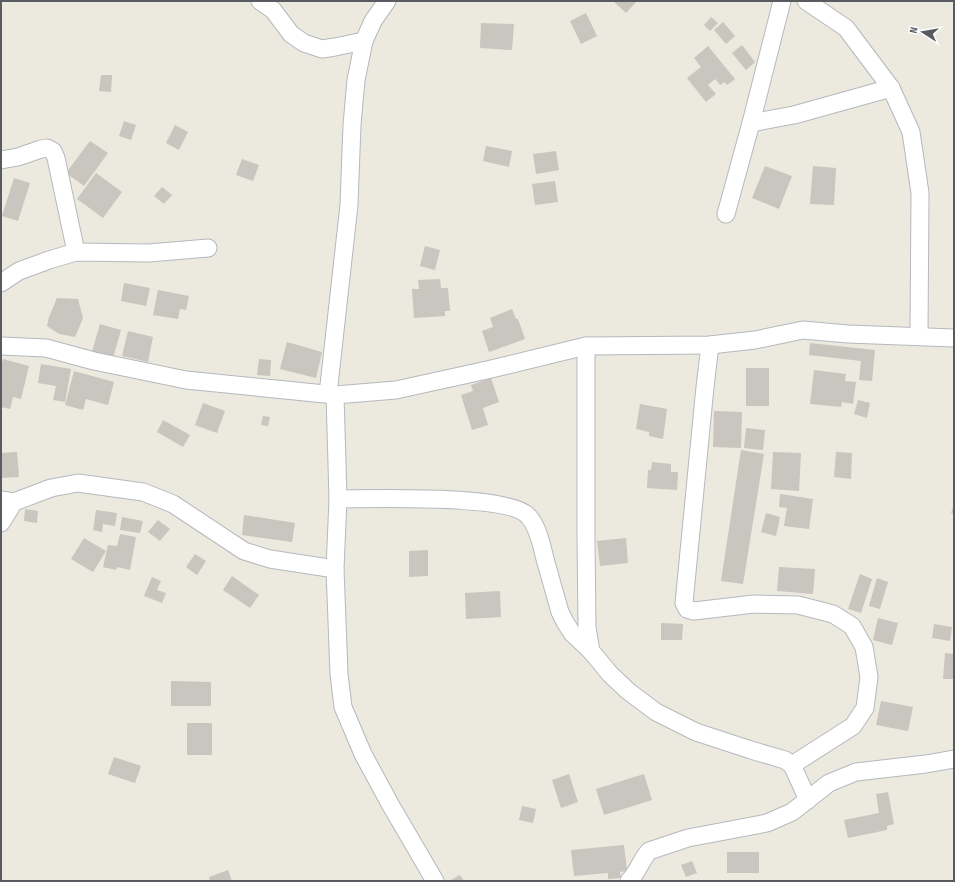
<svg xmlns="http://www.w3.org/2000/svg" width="955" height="882" font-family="'Sofia Sans Condensed',sans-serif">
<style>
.building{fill:#c9c5bf}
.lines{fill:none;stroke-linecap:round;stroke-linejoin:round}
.minor-casing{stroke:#b5b8bd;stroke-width:19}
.minor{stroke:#fff;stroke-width:17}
</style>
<rect width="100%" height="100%" fill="#ece9df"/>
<g class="building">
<polygon points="613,1 637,1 626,13"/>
<polygon points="586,13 597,36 581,44 570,21"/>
<polygon points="711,17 718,23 710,31 704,25"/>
<polygon points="723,22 735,36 726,44 714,30"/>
<polygon points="481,23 514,24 512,50 480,48"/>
<polygon points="742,45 755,62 746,70 732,53"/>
<polygon points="708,46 735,79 727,85 725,82 720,85 715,79 708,85 716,94 706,102 687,78 701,67 694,58"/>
<polygon points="101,75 112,75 111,92 99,91"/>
<polygon points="124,121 136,125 131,140 119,136"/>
<polygon points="175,125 188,132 179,150 166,143"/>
<polygon points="90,141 108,153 84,186 66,173"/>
<polygon points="486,146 512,151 509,167 483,161"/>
<polygon points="556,151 559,170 536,174 533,154"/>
<polygon points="242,159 259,165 253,181 236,175"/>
<polygon points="765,166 792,176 779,209 752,198"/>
<polygon points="813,166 836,168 834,205 810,204"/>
<polygon points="96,173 122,192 103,218 77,199"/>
<polygon points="14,178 30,183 18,221 2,216"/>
<polygon points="555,181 558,202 535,205 532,184"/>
<polygon points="162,187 172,195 164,204 154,196"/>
<polygon points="425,246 440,250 435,270 420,266"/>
<polygon points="440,279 441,288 448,288 450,311 445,311 445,316 414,318 412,289 419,289 418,280"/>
<polygon points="124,283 150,288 146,306 121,301"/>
<polygon points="158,290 189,296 186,310 180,309 178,319 153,315"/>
<polygon points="57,298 78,299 83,318 75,337 59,334 47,326 49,317"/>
<polygon points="512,309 516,319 518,319 525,339 489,352 482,331 493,327 490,318"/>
<polygon points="100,324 121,330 113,358 92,352"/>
<polygon points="128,331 153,337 148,362 122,356"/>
<polygon points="287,342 322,352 316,378 280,369"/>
<polygon points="810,343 875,350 872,381 859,380 861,361 809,355"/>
<polygon points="3,359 29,366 21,399 13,397 10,409 1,407 1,367"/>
<polygon points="259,359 271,360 270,376 257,375"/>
<polygon points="41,364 71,369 65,402 53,400 56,386 38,383"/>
<rect x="746" y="368" width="23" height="38"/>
<polygon points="814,370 846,374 845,381 856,382 853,404 842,402 841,407 810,404"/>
<polygon points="74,371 114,382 108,405 86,399 83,410 65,405"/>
<polygon points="491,378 499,402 483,408 488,425 472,430 461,395 473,391 471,385"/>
<polygon points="858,400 870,403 867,418 854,414"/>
<polygon points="203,403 225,411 217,433 195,425"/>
<polygon points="640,404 667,409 663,439 649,436 649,432 636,429"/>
<polygon points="714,411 742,412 741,448 713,447"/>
<polygon points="263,416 270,417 268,426 261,425"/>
<polygon points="163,420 190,435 183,447 157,432"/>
<polygon points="746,428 765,430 763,450 744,448"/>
<polygon points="741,450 764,454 743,584 721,581"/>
<polygon points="17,452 19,477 1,478 1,453"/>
<polygon points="773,452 801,453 799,491 771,489"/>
<polygon points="836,452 852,453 851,479 834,477"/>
<polygon points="652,462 671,464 671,472 678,472 677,490 647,488 648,470 651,470"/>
<polygon points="780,494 813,499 809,529 784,526 787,508 779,507"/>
<polygon points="954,505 954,514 951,513"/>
<polygon points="25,509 38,511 37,523 24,521"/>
<polygon points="96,510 117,513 115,526 103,524 102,532 93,530"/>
<polygon points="766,513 780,517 776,536 761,532"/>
<polygon points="244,515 295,523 292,542 242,535"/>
<polygon points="122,517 143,521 140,533 120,530"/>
<polygon points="158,520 170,529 160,541 148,532"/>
<polygon points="120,534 136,537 130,570 117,567 116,570 103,567 108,545 117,546"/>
<polygon points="84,538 106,551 93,572 71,559"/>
<polygon points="626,538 628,563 600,566 597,541"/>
<polygon points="428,550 428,576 409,577 409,551"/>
<polygon points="195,554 206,561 197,575 186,567"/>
<polygon points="779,567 815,569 813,594 777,591"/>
<polygon points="860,574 872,579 861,613 848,609"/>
<polygon points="232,576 259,595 250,608 223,590"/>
<polygon points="152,577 161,581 157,590 166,593 162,603 144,596"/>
<polygon points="877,578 888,582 880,609 869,606"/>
<polygon points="500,591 501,617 466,619 465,593"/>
<polygon points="878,618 898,623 892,645 873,640"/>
<polygon points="661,623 683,624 682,640 661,640"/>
<polygon points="934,624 952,627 950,641 932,638"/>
<polygon points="945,653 954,654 954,679 943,679"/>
<polygon points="171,681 211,682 211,706 171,706"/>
<polygon points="881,701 913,707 908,731 876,725"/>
<rect x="187" y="723" width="25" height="32"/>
<polygon points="114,757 141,766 135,783 108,774"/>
<polygon points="569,774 578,802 561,808 552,780"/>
<polygon points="644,774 652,800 604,815 596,789"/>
<polygon points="888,792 894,824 887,826 887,830 848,838 844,820 879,813 876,794"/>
<polygon points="522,806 536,809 533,823 519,820"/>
<polygon points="624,845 627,871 620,872 621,878 608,879 608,873 574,876 571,850"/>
<rect x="727" y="852" width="32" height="21"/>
<polygon points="692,861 697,873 686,877 681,865"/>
<polygon points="228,870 232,881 210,881 209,877"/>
<polygon points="460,875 464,881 449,881"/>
</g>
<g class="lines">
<defs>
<g id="minor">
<polyline points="260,1 273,10 291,34 304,43 322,49 335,47 364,41"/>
<polyline points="806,1 846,28 891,88 911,132 920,193 919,336"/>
<polyline points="751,123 794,115 891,88"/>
<polyline points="1,160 18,157 41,149 47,148 53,151 56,158 76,252"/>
<polyline points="726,214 751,123 782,1"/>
<polyline points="1,283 19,271 49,260 76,252 149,253 208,248"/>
<polyline points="710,345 705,387 684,603 687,609 694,611 754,604 798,605 833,614 852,626 864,647 869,677 865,708 853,726 792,765"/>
<polyline points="1,346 46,348 94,361 186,380 335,395 396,390 487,370 586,346 710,345 755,340 803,330 848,334 954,338"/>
<polyline points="586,346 586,536 587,628 591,651 610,674 628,691 656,712 696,732 751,750 785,760 792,765 808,800"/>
<polyline points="328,394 349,205 352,125 356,80 364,41 373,21 387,1"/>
<polyline points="335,395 338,499 335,569 339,674 343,707 363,754 390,804 435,881"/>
<path d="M 338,499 C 371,499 512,494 529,517 C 538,527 542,546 545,559 C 550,577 555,594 560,612 L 565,622 L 572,633 L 591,651"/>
<polyline points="1,500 14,502 51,488 78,483 143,492 173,504 244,551 270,559 335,569"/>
<polyline points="1,523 14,502"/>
<path d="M 629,881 C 638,872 641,860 649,851 L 688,838 L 767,823 L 792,812 L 829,783 L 856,772 L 926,764 L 954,759"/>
</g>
</defs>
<use href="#minor" class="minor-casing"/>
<use href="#minor" class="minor"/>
</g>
<rect width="955" height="882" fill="none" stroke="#585c61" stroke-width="4"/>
<g transform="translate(923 32) rotate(282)" stroke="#ffffff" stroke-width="3" paint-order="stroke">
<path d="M0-3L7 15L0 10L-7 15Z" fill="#585c61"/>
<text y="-6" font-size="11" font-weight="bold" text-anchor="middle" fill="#585c61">N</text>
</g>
</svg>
